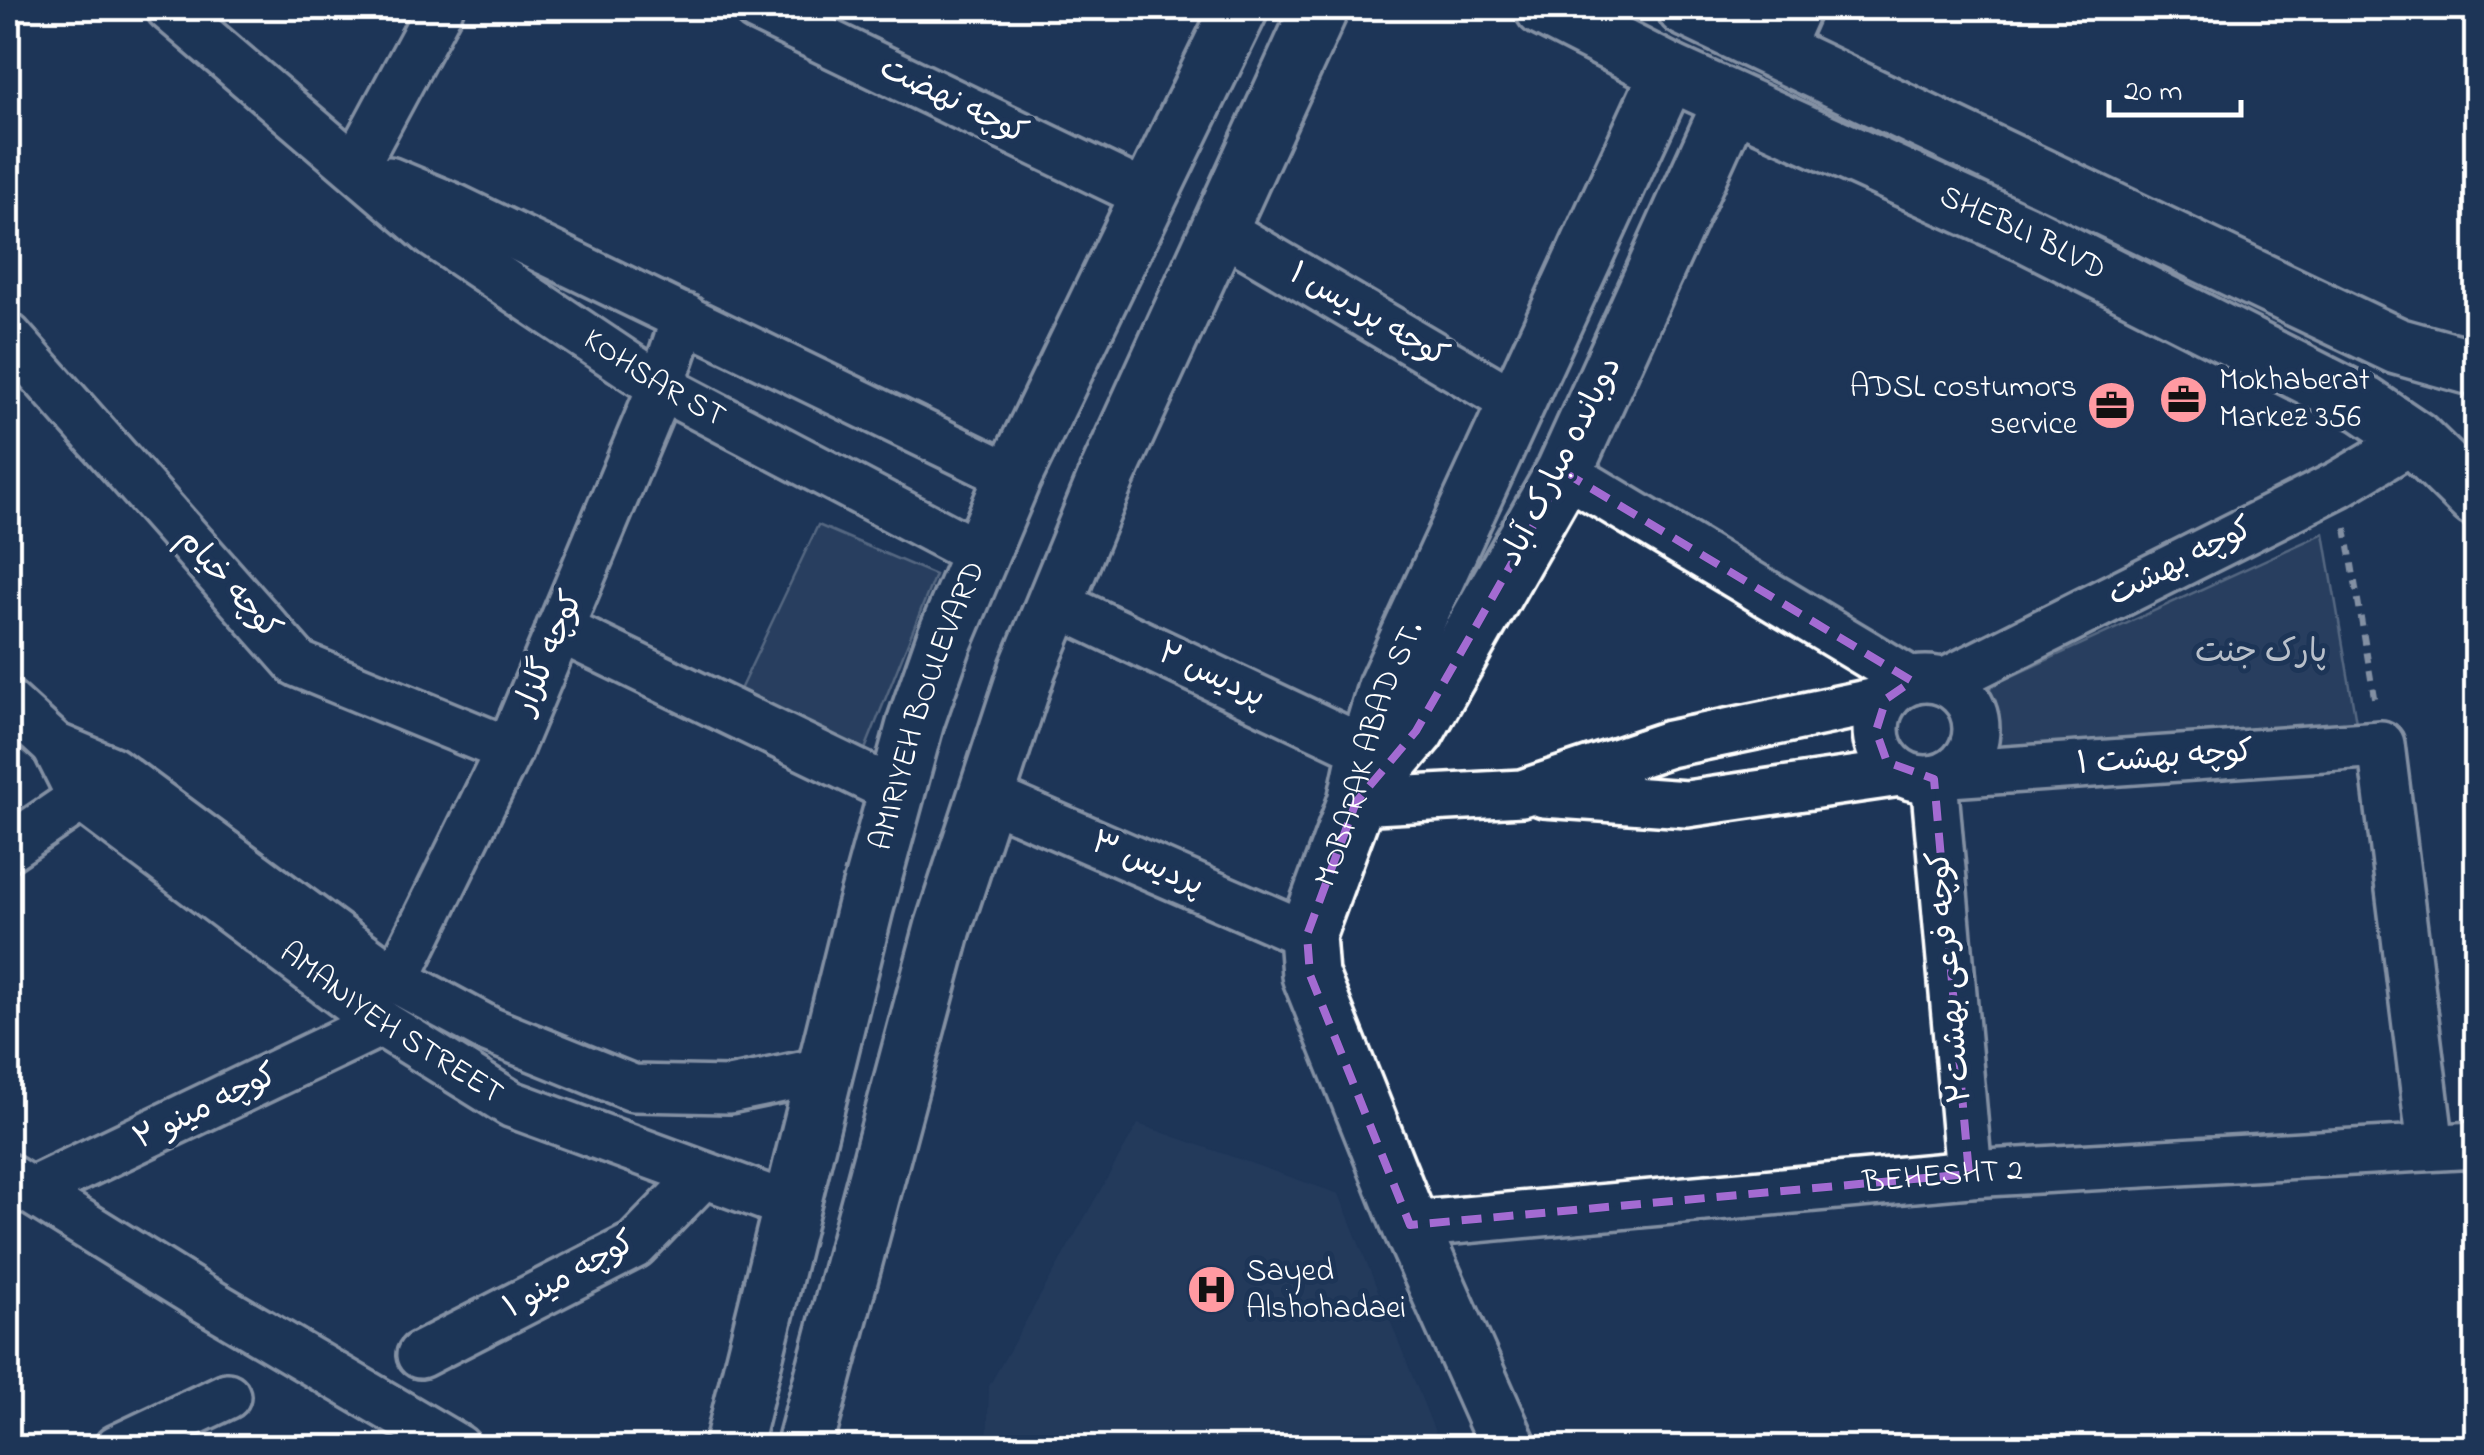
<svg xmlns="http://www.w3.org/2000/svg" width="2484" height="1455" font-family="'Indie Flower','Playpen Sans Arabic',sans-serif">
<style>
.built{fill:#2a4161}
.green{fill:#364b69;stroke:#9aa5b4;stroke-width:2.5}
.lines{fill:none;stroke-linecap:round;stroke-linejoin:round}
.minor-casing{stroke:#fff;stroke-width:52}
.tertiary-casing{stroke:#fff;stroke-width:62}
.path{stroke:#fff;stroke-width:6;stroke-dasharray:10 8;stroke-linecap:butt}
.minor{stroke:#1d3557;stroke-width:45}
.tertiary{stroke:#1d3557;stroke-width:55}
.marked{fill:none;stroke:#a36bd2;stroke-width:8;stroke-dasharray:20 12;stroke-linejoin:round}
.labels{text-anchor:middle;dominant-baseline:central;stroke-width:10;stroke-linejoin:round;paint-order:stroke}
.street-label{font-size:32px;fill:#fff;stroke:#1d3557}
.poi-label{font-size:32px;fill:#fff;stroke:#1d3557;text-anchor:start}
.park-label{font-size:32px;fill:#b9c0ca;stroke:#1d3557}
</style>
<rect width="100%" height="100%" fill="#1d3557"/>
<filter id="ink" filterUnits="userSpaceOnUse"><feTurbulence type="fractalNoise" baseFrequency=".01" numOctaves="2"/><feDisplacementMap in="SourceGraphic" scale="20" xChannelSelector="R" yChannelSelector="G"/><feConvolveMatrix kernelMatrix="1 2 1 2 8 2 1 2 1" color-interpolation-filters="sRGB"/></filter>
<g filter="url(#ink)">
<polygon class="built" points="1138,1124 1339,1194 1441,1447 987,1447 989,1386"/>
<g class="green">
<polygon points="818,525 935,575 864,752 737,696"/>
<polygon points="2324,533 2357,728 1997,752 1990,686"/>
</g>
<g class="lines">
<defs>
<g id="minor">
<path id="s1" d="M 169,8 L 434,235 L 661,387 L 979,554"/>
<polyline points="756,8 1150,197"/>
<polyline points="1777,53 1797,8"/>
<polyline points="355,166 440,8"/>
<polyline points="389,180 454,207 1013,477"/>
<polyline points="1218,228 1517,404"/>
<polyline points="8,336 298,664 509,750"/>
<polyline points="1564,472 1912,681"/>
<polyline points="1055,603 1367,750"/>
<polyline points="559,629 897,792"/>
<circle cx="1926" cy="729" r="50"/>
<polyline points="1944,682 2339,484 2415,439"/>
<polyline points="8,703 55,746 112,770 396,980 489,1030 633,1088 729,1090 825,1070"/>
<path id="s2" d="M 55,746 L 81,798 L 381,1023 L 511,1104 L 792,1207"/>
<polyline points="1949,774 2381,744 2431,1147"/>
<polyline points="1934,779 1969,1174"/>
<polyline points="1544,794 1687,804 1900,773"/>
<polyline points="987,796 1307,935"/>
<polyline points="1356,802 1522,793 1669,744 1886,699"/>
<polyline points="8,848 81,798"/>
<polyline points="396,980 509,750 661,387 685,317"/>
<polyline points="8,1177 201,1297 458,1448"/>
<polyline points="30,1191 381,1023"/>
<path id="s3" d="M 1410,1225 L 1969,1174 L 2476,1145"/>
<polyline points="420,1355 635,1245 703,1175"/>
<polyline points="117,1448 227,1396"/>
</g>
<g id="tertiary">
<path id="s4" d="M 1543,8 L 1669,72 L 2029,235 L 2365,405 L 2415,439 L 2476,499"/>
<polyline points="1685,8 2397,346 2476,368"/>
<polyline points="1364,792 1416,731 1564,472 1732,101"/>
<path id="s5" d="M 732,1448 L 865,908 L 916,721 L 944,641 L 1013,477 L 1240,8"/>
<polyline points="804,1448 943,928 1028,668 1108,473 1320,8"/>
<path id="s6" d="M 1509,1448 L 1410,1225 L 1310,975 L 1307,935 L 1356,802 L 1367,750 L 1386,687 L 1669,72"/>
</g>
</defs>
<use href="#minor" class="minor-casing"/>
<use href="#tertiary" class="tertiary-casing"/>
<polyline class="path" points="2346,528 2375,703"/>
<use href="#minor" class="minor"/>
<use href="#tertiary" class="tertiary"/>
</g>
</g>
<path d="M0 0H2484V1455H0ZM 1564,472 L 1912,681 L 1886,699 L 1876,731 L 1887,762 L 1934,779 L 1969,1174 L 1410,1225 L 1310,975 L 1307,935 L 1356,802 L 1416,731 Z" fill="#1d3557" fill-opacity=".55" fill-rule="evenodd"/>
<path class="marked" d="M 1564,472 L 1912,681 L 1886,699 L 1876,731 L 1887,762 L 1934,779 L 1969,1174 L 1410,1225 L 1310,975 L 1307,935 L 1356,802 L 1416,731 Z"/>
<defs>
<symbol id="office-disc" viewBox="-11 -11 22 22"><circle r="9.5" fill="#ff9aa2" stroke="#1d3557"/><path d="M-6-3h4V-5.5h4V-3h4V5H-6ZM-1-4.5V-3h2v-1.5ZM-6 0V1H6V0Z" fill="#111"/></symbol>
<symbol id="hospital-disc" viewBox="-11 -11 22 22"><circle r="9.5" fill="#ff9aa2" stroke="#1d3557"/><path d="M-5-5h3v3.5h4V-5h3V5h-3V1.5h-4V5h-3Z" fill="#111"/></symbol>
</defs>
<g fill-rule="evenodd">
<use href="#office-disc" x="2156" y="372" width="55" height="55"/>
<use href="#office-disc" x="2084" y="378" width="55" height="55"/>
<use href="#hospital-disc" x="1184" y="1262" width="55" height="55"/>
</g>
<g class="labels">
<g class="street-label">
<text transform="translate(953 102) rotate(26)">کوچه نهضت</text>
<text stroke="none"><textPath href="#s4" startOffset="530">SHEBLI BLVD</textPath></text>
<text transform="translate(1368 316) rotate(30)">کوچه پردیس ۱</text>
<text stroke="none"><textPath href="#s1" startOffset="612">KOHSAR ST</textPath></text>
<text transform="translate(1562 462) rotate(-63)">دوبانده مبارک آباد</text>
<text transform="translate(2181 563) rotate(-27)">کوچه بهشت</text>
<text transform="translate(228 585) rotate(48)">کوچه خیام</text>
<text transform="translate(550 653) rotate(-67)">کوچه گلزار</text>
<text transform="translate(1211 676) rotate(25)">پردیس ۲</text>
<text stroke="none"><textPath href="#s5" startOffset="768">AMIRIYEH BOULEVARD</textPath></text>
<text stroke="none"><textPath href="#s6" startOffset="745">MOBARAK ABAD ST.</textPath></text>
<text transform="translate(2165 759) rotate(-4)">کوچه بهشت ۱</text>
<text transform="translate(1147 865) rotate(23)">پردیس ۳</text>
<text transform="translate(1951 977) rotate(-95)">کوچه فرعی بهشت۲</text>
<text stroke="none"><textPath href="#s2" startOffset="442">AMANIYEH STREET</textPath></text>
<text transform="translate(206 1108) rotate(-26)">کوچه مینو ۲</text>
<text stroke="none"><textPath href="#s3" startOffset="535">BEHESHT 2</textPath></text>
<text transform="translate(570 1276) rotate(-29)">کوچه مینو ۱</text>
</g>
<g class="poi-label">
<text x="2219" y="381">Mokhaberat<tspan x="2219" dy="37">Markez 356</tspan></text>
<text x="2077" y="388" text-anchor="end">ADSL costumors<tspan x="2077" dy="37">service</tspan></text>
<text x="1246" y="1272">Sayed<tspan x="1246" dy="37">Alshohadaei</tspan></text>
</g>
<g class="park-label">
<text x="2261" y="653">پارک جنت</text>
</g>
</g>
<rect width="2484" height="1455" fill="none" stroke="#1d3557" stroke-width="40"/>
<rect x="20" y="20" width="2444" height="1415" fill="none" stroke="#fff" stroke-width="4" filter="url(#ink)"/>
<path d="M2109 100v15h132v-15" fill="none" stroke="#ffffff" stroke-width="5"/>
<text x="2124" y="100" font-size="30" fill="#ffffff" stroke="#1d3557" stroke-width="8" paint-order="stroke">20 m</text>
</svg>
